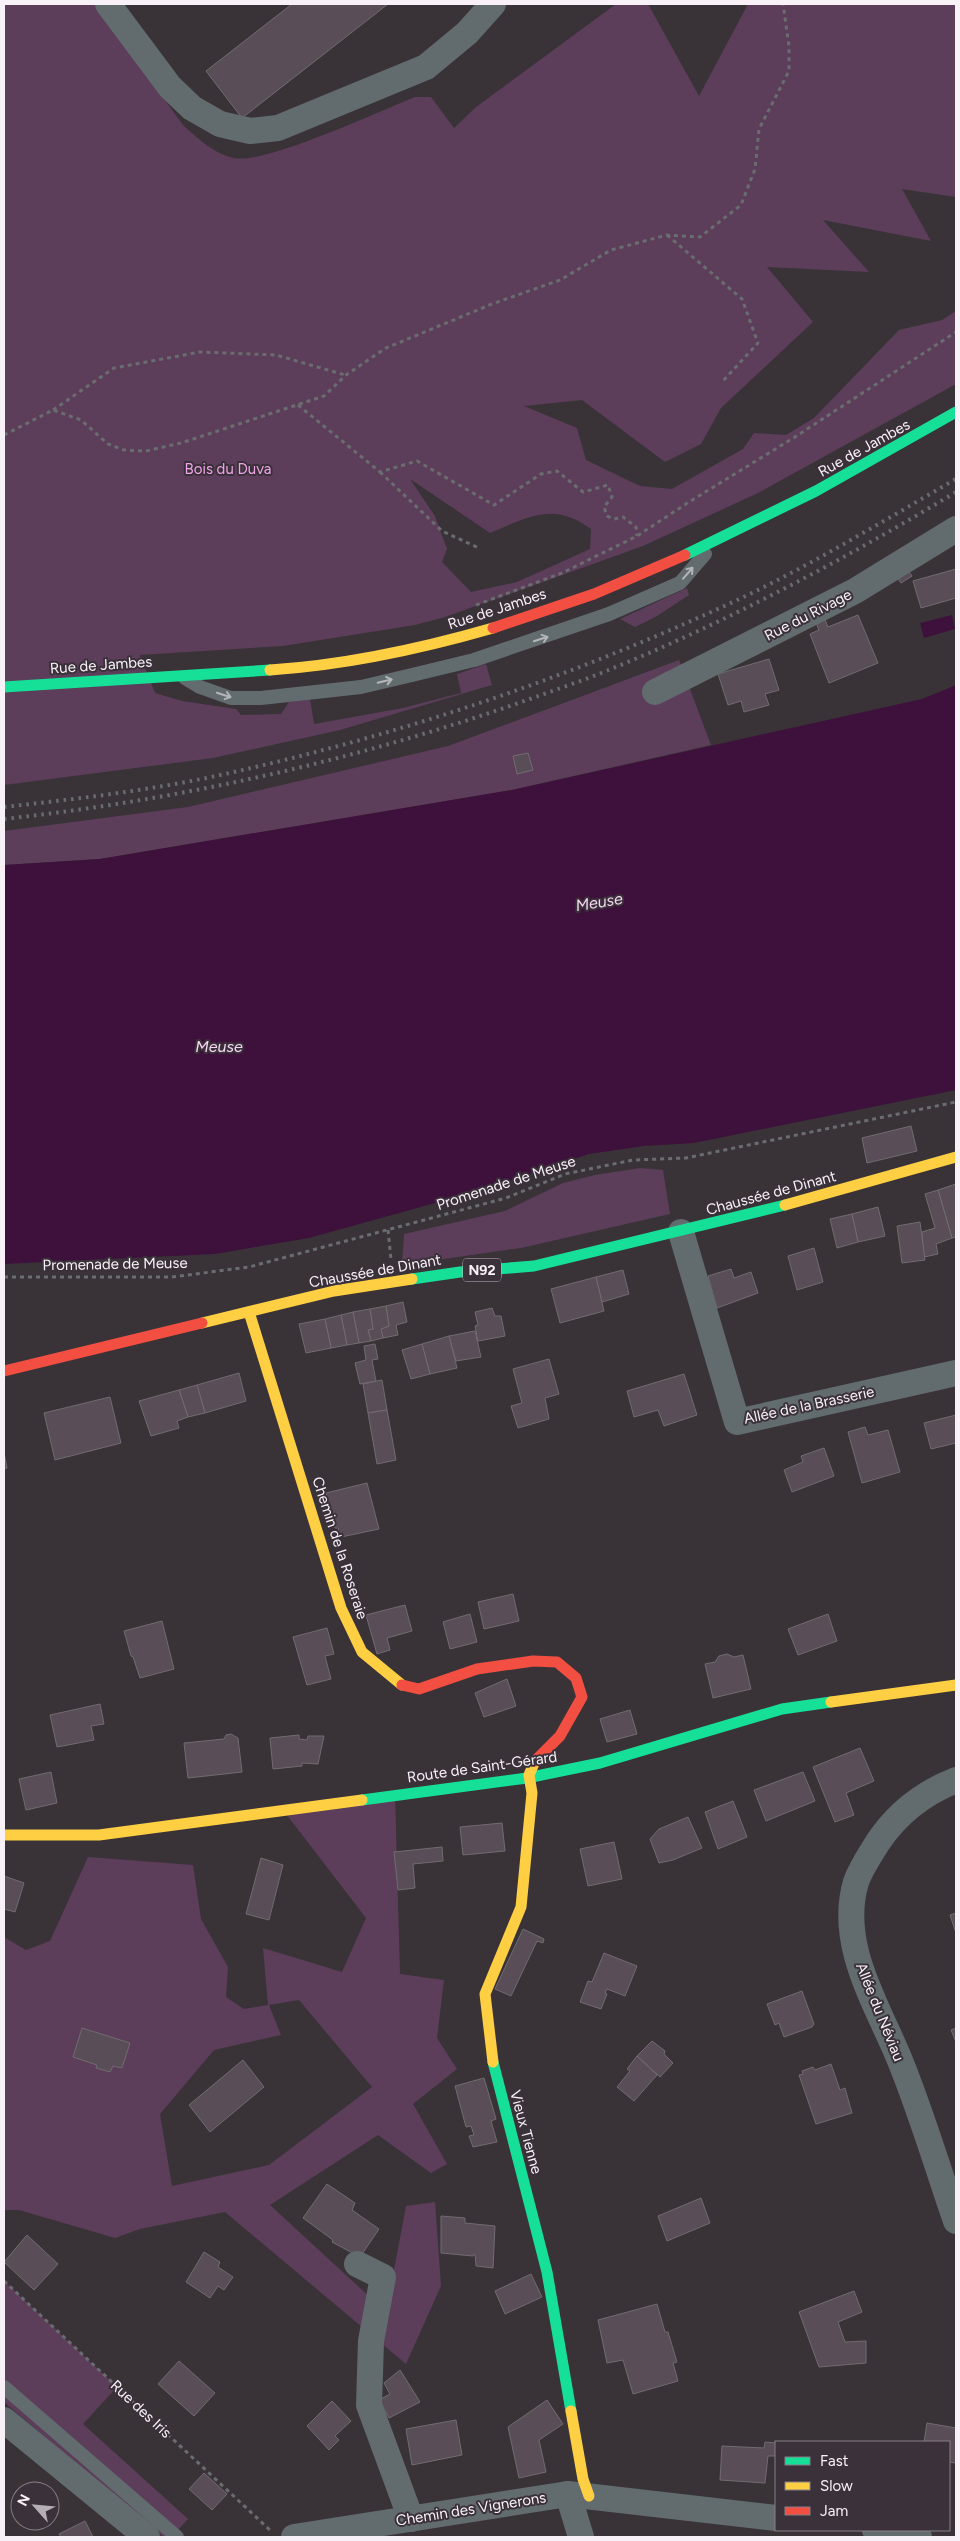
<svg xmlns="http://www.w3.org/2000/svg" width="960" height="2541" font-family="Figtree,sans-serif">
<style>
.green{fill:#5c3d5a;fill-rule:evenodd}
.water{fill:#3d113b}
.building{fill:#594d57;stroke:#716c70}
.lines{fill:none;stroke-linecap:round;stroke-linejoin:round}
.path{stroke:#6a6d6f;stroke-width:3;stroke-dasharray:4 4;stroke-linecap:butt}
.lane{stroke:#626c6e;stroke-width:14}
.street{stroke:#626c6e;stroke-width:26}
.fast{stroke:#16e098;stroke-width:11}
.slow{stroke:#ffcf43;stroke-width:11}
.jam{stroke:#f24e42;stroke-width:11}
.rail{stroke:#696c6f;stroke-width:4;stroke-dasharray:2.5 5;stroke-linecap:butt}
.oneway{stroke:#b4b5b9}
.labels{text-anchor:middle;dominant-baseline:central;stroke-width:4;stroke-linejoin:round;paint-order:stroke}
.shield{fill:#3b313a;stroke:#bfb7be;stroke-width:1}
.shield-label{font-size:14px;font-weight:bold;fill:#f8f1f7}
.street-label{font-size:15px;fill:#f8f1f7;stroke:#3b313a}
.park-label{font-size:15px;fill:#f0a4e8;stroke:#3b313a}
.water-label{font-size:16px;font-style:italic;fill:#f7d7f3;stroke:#3b313a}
</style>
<rect width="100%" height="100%" fill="#393338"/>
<g class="green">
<path d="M 4,4 L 95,4 L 183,125 C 196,137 216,155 234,158 C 264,165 380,111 415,97 L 431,97 L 454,128 L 476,107 L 616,4 L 648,4 L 699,96 L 748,4 L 956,4 L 956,197 L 902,189 L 931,241 L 823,220 L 869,272 L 767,267 L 813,322 L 721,408 L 701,444 L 665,462 L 582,400 L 524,406 L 577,428 L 586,460 L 640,486 L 672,489 L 743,449 L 754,433 L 786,435 L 814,418 L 899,330 L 942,320 L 956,311 L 956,384 L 758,493 L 643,546 L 445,617 L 415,625 L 283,646 L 140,655 L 155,693 L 182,701 L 236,709 L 241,715 L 281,714 L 289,702 L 310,699 L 314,724 L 403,708 L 461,693 L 457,674 L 486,664 L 492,685 L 340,730 L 213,758 L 4,785 ZM 410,479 L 490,533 C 529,517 553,501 591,529 L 590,549 L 517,582 L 471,592 L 442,562 L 447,549 L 435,516 Z"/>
<polygon points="687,588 689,595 657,616 635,627 620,619"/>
<polygon points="679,660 711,745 512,790 100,859 4,865 4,831 188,807 448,746"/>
<polygon points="640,1168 663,1170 670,1214 521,1248 402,1265 404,1234 505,1211 563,1183 595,1175"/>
<path d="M 395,1795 L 400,1974 L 444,1980 L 437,2038 L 457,2069 L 413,2104 L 447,2164 L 431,2173 L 378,2135 L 270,2205 L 386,2312 L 406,2206 L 435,2202 L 441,2286 L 406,2364 L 225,2212 L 140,2229 L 115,2238 L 19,2210 L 4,2210 L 4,1937 L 26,1950 L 50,1941 L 88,1857 L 193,1865 L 201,1919 L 228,1967 L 226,1997 L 244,2009 L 268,2005 L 263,1948 L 342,1972 L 366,1918 L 283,1810 ZM 299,2000 L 372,2087 L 269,2165 L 172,2186 L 160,2114 L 214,2050 L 281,2035 L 269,2005 Z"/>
<polygon points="4,2281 117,2387 83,2424 188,2519 171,2537 163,2537 4,2402"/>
</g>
<g class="water">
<polygon points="952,615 955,629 924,638 920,623"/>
<polygon points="956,685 956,1090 694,1143 644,1146 589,1154 489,1188 309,1238 215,1254 4,1264 4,865 100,859 512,790 922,699"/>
</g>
<g class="building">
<polygon points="292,4 388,4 242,118 206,71"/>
<polygon points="907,569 912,576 901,583 896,576"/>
<polygon points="956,569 956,598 921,608 913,581"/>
<polygon points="823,615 828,627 858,615 878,663 829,683 810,634 819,630 814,618"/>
<polygon points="769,659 779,690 765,694 769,705 744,712 741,701 728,705 718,674"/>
<polygon points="528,753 533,770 517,774 513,756"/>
<polygon points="911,1126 917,1151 867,1163 862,1138"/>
<polygon points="956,1184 956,1237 952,1238 938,1190"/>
<polygon points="938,1190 952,1238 936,1244 938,1254 924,1257 922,1232 935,1228 925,1194"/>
<polygon points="878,1207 885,1236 858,1242 852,1214"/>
<polygon points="852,1214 858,1242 837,1248 830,1219"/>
<polygon points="920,1222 925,1260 902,1263 897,1226"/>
<polygon points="814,1248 823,1282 797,1290 788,1256"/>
<polygon points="731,1269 734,1278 751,1272 758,1293 717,1308 708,1276"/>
<polygon points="623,1270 629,1294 602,1302 596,1277"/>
<polygon points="596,1277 604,1311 560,1323 551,1289"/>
<polygon points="403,1302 407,1322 396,1325 398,1335 383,1338 381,1329 389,1326 386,1306"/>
<polygon points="386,1306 389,1326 381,1329 383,1338 371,1341 368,1330 373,1329 370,1309"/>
<polygon points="492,1308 495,1316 501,1316 505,1336 478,1341 475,1326 478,1325 475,1312"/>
<polygon points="370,1309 373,1329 368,1330 371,1341 359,1343 353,1312"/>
<polygon points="353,1312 359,1343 347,1345 341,1315"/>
<polygon points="341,1315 347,1345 331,1348 325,1319"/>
<polygon points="325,1319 331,1348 306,1353 299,1324"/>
<polygon points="475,1331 481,1357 456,1361 449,1336"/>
<polygon points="449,1336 457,1368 430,1374 422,1344"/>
<polygon points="375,1344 378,1359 372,1360 376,1381 360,1384 355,1363 366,1360 364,1346"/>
<polygon points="422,1344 430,1374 411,1379 402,1350"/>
<polygon points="549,1359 559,1394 545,1398 549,1419 518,1428 511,1406 522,1403 513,1369"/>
<polygon points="239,1373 246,1401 205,1413 197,1385"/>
<polygon points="684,1374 697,1415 664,1426 658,1410 634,1417 627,1391"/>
<polygon points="382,1380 387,1410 368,1413 363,1384"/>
<polygon points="197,1385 205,1413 188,1417 179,1390"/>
<polygon points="179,1390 188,1417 177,1421 179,1428 151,1436 139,1401"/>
<polygon points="110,1397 121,1443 55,1460 44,1413"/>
<polygon points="387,1410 396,1460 377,1464 368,1413"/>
<polygon points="956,1415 956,1443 931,1449 924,1423"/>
<polygon points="865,1427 868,1435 888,1430 900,1472 862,1483 848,1432"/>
<polygon points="824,1448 834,1476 792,1492 784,1470 803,1462 801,1456"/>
<polygon points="4,1453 7,1468 4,1469"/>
<polygon points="367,1483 379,1529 341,1537 338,1528 335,1528 326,1493"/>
<polygon points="513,1594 519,1621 484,1629 478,1602"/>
<polygon points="405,1605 412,1631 387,1638 390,1650 377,1654 366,1615"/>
<polygon points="470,1614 477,1642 450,1649 443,1622"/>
<polygon points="828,1614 837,1641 798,1655 788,1629"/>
<polygon points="162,1621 174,1669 140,1678 133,1657 131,1656 124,1631"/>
<polygon points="327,1628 334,1654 325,1656 331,1679 307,1685 293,1637"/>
<polygon points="727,1654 734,1657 743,1655 751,1689 713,1698 705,1664 715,1662 719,1656"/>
<polygon points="507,1679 516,1706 484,1717 475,1693"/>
<polygon points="100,1704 104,1724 91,1726 94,1740 57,1747 50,1715"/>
<polygon points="630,1710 637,1734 607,1742 600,1719"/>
<polygon points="231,1734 238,1738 242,1772 188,1778 184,1743 224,1739 226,1735"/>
<polygon points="299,1735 299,1739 307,1740 308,1736 324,1736 318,1764 302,1763 302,1766 273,1769 270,1738"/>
<polygon points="860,1748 874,1781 846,1793 854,1815 835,1822 813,1767"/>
<polygon points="51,1772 57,1803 26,1810 19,1779"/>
<polygon points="803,1772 815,1801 766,1821 754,1790"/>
<polygon points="733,1801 747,1837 718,1849 705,1812"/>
<polygon points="688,1817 702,1848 673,1860 659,1863 650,1839 659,1829"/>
<polygon points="502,1823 505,1851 463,1855 460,1827"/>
<polygon points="614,1842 622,1879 588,1886 580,1849"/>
<polygon points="442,1847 443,1861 413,1864 415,1888 398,1890 394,1852"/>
<polygon points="261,1858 283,1865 269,1920 246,1914"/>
<polygon points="4,1876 24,1883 15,1912 4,1909"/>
<polygon points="956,1913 956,1933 950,1915"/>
<polygon points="523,1929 544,1939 543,1943 537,1941 511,1996 495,1989"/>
<polygon points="604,1953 637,1966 625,1996 607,1989 605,1993 607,1994 601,2009 580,2002 588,1981 592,1982"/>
<polygon points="802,1991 814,2024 812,2027 784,2037 779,2023 775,2025 767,2004"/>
<polygon points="82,2028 130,2043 122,2068 113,2066 110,2072 96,2068 97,2065 73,2057"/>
<polygon points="956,2028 956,2042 951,2030"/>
<polygon points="652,2041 665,2051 664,2054 673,2063 660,2077 637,2056"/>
<polygon points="637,2056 657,2075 634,2101 617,2087 630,2071 627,2069"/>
<polygon points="243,2060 264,2087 210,2132 189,2105"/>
<polygon points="831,2064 840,2090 845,2088 852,2113 816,2124 799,2075 803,2074 802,2071 813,2067 815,2070"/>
<polygon points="484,2078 496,2119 491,2121 497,2142 473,2147 469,2136 474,2135 471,2126 466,2127 455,2086"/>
<polygon points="327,2184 355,2203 352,2210 379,2229 360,2257 332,2242 333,2240 303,2218"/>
<polygon points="701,2198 710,2223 667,2241 658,2216"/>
<polygon points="441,2216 465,2218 465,2223 495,2226 493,2268 476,2266 475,2254 473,2256 441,2253"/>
<polygon points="27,2235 58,2264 34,2290 4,2262"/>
<polygon points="204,2252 220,2262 218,2267 233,2277 224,2290 218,2286 210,2298 186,2282"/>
<polygon points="531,2274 542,2297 505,2314 495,2291"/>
<polygon points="854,2291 862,2312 838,2322 845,2342 866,2341 866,2363 819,2367 799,2312"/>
<polygon points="657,2304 665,2332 668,2332 677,2362 673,2363 678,2381 633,2394 623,2360 607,2363 598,2320"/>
<polygon points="179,2361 215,2393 194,2416 158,2384"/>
<polygon points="400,2370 420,2402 389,2418 379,2400 390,2394 384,2383"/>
<polygon points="547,2400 563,2424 539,2440 546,2472 519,2478 508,2427"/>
<polygon points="332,2401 351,2421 335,2436 339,2440 329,2450 307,2426"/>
<polygon points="456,2420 462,2455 412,2465 406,2429"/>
<polygon points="927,2423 956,2428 956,2463 949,2462 949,2442 924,2442"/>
<polygon points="765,2442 776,2443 776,2456 768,2456 765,2483 720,2480 722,2446 764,2448"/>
<polygon points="204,2473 227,2494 212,2510 189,2489"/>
<polygon points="85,2521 93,2537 61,2537 59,2534"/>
</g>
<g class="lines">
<g class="path">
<polyline points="667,235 742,299 758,343 722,382"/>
<polyline points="298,405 380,472 417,461 494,505 541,474 557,471 583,492 608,485 612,497 604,507 607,516 614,519 623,517 636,527 637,536"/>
<polyline points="53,410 114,368 200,352 276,355 345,375"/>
<polyline points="4,435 53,410 81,420 108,444 124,450 146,451 181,443 324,396 346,375 386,348 492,304 560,280 611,250 667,235 700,237 741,205 755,169 759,129 789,71 789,46 783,4"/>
<polyline points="380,472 442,531 479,548"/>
<polyline points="476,605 562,573 637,536 689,502 795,437 956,332"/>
<polyline points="388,1230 391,1259"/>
<polyline points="4,1277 172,1277 249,1267 506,1198 565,1174 633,1160 686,1158 956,1102"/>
<polyline points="4,2281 272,2532"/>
</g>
<g class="lane">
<polyline points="185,678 200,687 231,698 261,698 361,687 412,675 474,660 609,614 680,583 705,554"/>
<polyline points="4,2387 177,2537"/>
</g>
<g class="street">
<polyline points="108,4 170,87 192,108 220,124 250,131 278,128 426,67 467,33 493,4"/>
<polyline points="655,692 855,591 956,529"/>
<polyline points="681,1232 737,1422 956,1373"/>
<path d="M 956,1780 C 923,1793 898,1812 878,1842 C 870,1855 861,1868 856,1882 C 837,1946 879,2007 901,2063 C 922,2115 938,2169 956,2221"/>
<polyline points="357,2264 383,2277 371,2341 369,2405 411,2519"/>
<polyline points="4,2420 147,2537"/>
<polyline points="568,2494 581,2537"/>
<polyline points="875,2530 919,2537"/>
<polyline points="294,2537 568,2494 776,2518"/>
</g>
<g class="fast">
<polyline points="685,555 816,491 956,412"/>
<polyline points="4,687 270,670"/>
<polyline points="412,1279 460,1272 534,1266 785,1205"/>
<polyline points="362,1800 527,1778 600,1763 782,1709 831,1702"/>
<polyline points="493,2062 547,2272 571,2411"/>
</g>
<g class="slow">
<path d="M 270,670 C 347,665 420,649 493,628"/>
<polyline points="785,1205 956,1157"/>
<polyline points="249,1312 341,1608 362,1652 402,1685"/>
<polyline points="202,1323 334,1291 412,1279"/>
<polyline points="831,1702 956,1685"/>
<polyline points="4,1835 99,1835 362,1800"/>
<polyline points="493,2062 485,1994 521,1907 532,1793 529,1775 535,1761"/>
<polyline points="571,2411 583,2479 589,2496"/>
</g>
<g class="jam">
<polyline points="493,628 594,594 685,555"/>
<polyline points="4,1371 202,1323"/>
<polyline points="402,1685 419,1689 477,1669 533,1661 557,1662 576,1678 582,1697 560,1736 535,1761"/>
</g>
<g class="rail">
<path d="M 4,807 C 75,799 146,791 216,776 C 394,737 567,679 733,602 C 810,566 883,521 956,479"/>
<path d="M 4,819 C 186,799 357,760 530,699 C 557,689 585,680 611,669 C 731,620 845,559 956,492"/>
</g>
</g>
<defs><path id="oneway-shaft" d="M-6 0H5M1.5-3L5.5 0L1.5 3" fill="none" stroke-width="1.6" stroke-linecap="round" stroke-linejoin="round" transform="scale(1.25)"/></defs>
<g class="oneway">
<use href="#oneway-shaft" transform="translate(688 573) rotate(-49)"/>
<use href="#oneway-shaft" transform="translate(541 639) rotate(-18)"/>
<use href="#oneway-shaft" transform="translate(385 681) rotate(-13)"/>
<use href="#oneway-shaft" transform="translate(224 695) rotate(18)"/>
</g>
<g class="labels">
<rect class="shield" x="463" y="1258.5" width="38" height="23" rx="4"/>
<g class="shield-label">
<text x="482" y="1270">N92</text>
</g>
<g class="street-label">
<text transform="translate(864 448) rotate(-29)">Rue de Jambes</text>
<text transform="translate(497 609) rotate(-18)">Rue de Jambes</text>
<text transform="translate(808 615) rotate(-27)">Rue du Rivage</text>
<text transform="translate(101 665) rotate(-4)">Rue de Jambes</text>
<text transform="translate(506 1183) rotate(-18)">Promenade de Meuse</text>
<text transform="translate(771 1193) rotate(-15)">Chaussée de Dinant</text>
<text transform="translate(115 1264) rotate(-1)">Promenade de Meuse</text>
<text transform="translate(375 1271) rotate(-10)">Chaussée de Dinant</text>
<text transform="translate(809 1405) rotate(-12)">Allée de la Brasserie</text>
<text transform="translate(340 1548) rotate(72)">Chemin de la Roseraie</text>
<text transform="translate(482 1767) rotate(-8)">Route de Saint-Gérard</text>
<text transform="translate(880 2012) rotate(68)">Allée du Néviau</text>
<text transform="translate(526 2132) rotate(75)">Vieux Tienne</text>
<text transform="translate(141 2409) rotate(43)">Rue des Iris</text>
<text transform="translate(471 2509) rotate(-9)">Chemin des Vignerons</text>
</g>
<g class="park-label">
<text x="228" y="469">Bois du Duva</text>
</g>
<g class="water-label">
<text transform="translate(599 902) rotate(-9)">Meuse</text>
<text x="219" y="1046">Meuse</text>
</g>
</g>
<rect width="960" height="2541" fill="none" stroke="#f8f1f7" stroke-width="10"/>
<rect x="775" y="2441" width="175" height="90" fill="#3b313a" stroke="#877e86"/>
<rect x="785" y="2457" width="25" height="8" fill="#16e098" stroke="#877e86"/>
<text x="820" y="2466" font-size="15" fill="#f8f1f7">Fast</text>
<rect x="785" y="2482" width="25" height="8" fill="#ffcf43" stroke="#877e86"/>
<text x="820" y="2491" font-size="15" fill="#f8f1f7">Slow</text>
<rect x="785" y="2507" width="25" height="8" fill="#f24e42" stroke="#877e86"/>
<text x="820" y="2516" font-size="15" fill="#f8f1f7">Jam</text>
<g transform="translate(35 2506) rotate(297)"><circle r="24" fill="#3b313a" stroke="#877e86"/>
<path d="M0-4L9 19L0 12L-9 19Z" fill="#b5aeb4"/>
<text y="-8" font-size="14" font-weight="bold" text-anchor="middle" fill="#f8f1f7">N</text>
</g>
</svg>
